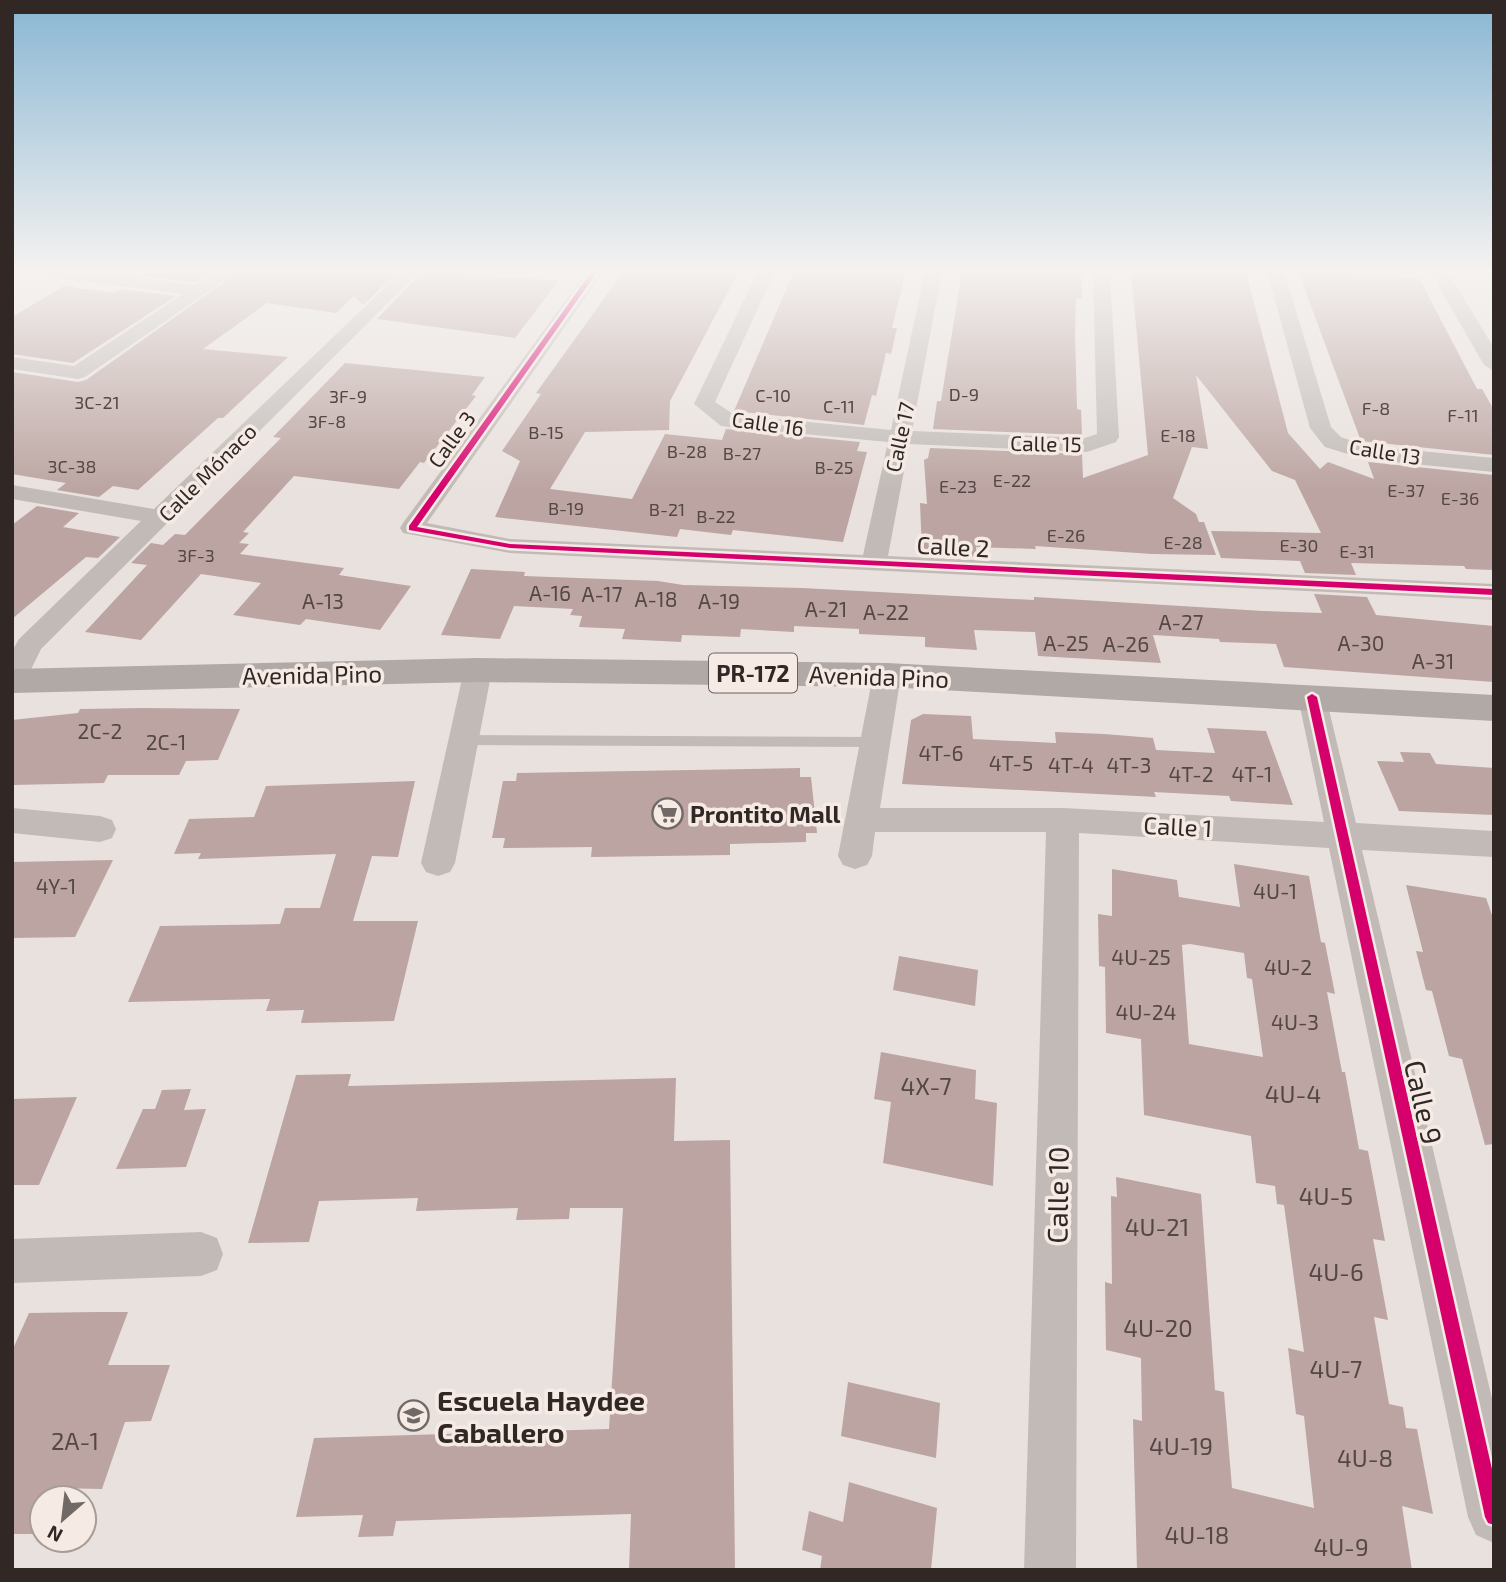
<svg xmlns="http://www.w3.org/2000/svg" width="1506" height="1582" font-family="'Exo 2',sans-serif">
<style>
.building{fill:#bba4a1;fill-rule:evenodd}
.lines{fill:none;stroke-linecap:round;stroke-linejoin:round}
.lane{fill:#c1bab7;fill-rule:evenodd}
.street{fill:#c1bab7;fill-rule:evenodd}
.primary{fill:#b0a9a6;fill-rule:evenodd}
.cycleway-casing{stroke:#f6ebe4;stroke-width:5}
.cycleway{fill:#d6006c;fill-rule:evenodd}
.labels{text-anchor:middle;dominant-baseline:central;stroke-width:7;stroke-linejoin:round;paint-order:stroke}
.far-number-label{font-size:18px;fill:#544745}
.far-street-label{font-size:21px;fill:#312826;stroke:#f6ebe4}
.number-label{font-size:21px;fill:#544745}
.shield{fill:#f6ebe4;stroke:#6c625f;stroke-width:2}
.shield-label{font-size:23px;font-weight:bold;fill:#312826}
.street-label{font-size:24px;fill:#312826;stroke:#f6ebe4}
.poi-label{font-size:24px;font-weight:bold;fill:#312826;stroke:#f6ebe4;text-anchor:start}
.near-number-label{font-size:24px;fill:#544745}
.near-street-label{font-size:28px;fill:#312826;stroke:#f6ebe4}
.near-poi-label{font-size:28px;font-weight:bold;fill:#312826;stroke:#f6ebe4;text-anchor:start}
</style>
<rect width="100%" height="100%" fill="#e9e1de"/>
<g class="building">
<polygon points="149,271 214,271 195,282 141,276"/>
<polygon points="240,271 399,271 363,305 354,296 336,313 267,303 203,349 288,357 223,418 218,418 138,490 113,486 99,497 57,490 66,483 12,474 12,372 78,382 86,380"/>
<polygon points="423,271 513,278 559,280 515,338 377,319"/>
<polygon points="624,271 739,271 670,401 669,430 585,432 550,489 632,499 665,434 722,440 726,429 860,442 857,451 867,452 843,542 733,530 731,535 680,529 677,537 495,517 520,461 502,451 541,394 536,393"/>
<polygon points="794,271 906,271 892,328 897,328 891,354 886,353 876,396 872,395 864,425 734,411"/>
<polygon points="962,271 1081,271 1082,299 1076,298 1075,336 1077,409 1081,410 1082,435 933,429 937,401 941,401"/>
<polygon points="1131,271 1246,272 1288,433 1320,469 1328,462 1374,479 1368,462 1494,475 1494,570 1466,569 1464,566 1351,563 1356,575 1305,573 1300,561 1221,558 1211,531 1321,533 1295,480 1272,471 1196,375 1208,449 1192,447 1173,498 1196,514 1199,522 1204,522 1216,555 1152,554 1035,546 1036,549 976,547 977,557 922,551 920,503 927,504 924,460 928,458 930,448 1082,454 1083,478 1148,455"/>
<polygon points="1298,271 1419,278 1477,389 1482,389 1494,410 1494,455 1361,441"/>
<polygon points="64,286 114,293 120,289 176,296 73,363 12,354 12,317"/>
<polygon points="345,363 485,377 472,395 476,396 424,463 420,462 399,489 294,476 243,532 249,533 239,543 249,544 240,554 344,568 339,575 411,586 380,630 306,619 300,625 233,615 261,583 201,574 141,640 85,632 147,565 131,563 151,543 163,545 175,534 185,535 281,438 273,437"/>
<polygon points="37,506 79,513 63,527 120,537 98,558 86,557 12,619 12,525"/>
<polygon points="471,569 525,572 524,576 658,581 683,585 802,588 1034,600 1034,597 1263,611 1322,613 1314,594 1367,597 1376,615 1494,626 1494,682 1284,667 1276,644 1220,642 1219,639 1153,635 1161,663 1038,656 1035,632 974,630 977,650 925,647 925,637 859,634 859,629 794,626 794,632 741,629 740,637 682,635 681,642 622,639 625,629 579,627 582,616 570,615 573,609 514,606 500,639 441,635"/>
<polygon points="143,708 240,709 218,760 186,761 179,775 108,775 104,783 12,785 12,720 78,713 80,709"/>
<polygon points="923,714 971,716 973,739 1056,743 1055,732 1104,734 1153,738 1156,750 1215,753 1207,728 1266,731 1293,805 1231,801 1229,796 1154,792 1156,797 902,784 911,720"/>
<polygon points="1400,752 1430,753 1436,764 1494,768 1494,815 1399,811 1377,761 1404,762"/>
<polygon points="800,768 800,777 811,777 817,833 806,833 806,842 730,844 730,855 591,857 592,847 503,848 505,838 492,838 503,781 516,781 517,773"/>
<polygon points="415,781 398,857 372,856 353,921 418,921 394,1021 301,1023 304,1010 266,1011 270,999 128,1002 160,926 280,924 285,908 320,908 336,854 198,859 201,853 174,854 189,819 254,817 266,786"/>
<polygon points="113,860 75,937 12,938 12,862"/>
<path d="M 1234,864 L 1309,876 L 1321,942 L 1325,943 L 1335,994 L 1327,992 L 1342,1072 L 1345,1072 L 1359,1149 L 1368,1151 L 1385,1241 L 1373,1239 L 1388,1320 L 1374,1317 L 1389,1404 L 1403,1407 L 1406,1428 L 1417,1429 L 1433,1514 L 1402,1506 L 1412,1570 L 1137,1570 L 1133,1419 L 1142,1421 L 1141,1358 L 1106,1350 L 1105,1282 L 1112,1284 L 1111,1196 L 1117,1197 L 1116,1177 L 1201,1194 L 1215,1390 L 1224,1392 L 1232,1488 L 1314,1508 L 1304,1416 L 1296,1414 L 1288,1348 L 1304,1352 L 1284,1205 L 1277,1204 L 1275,1186 L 1256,1183 L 1251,1136 L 1144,1115 L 1141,1039 L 1106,1033 L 1105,967 L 1099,966 L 1098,914 L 1112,916 L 1112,869 L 1177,880 L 1179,897 L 1240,907 ZM 1190,944 L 1244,953 L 1247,978 L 1252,979 L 1263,1057 L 1189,1044 L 1182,945 Z"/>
<polygon points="1406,885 1486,898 1494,921 1494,1144 1485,1145 1462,1059 1449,1056 1432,991 1426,990 1416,951 1423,952"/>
<polygon points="899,956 978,970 975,1006 893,990"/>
<polygon points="881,1052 976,1070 975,1099 997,1103 993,1186 883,1163 891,1102 874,1099"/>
<polygon points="351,1074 348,1086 676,1078 674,1141 730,1140 735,1570 629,1570 631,1514 396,1521 393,1536 358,1537 363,1515 296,1517 314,1438 609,1429 623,1208 570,1208 569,1219 516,1220 518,1208 416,1211 418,1198 319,1201 309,1242 248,1243 296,1075"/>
<polygon points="191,1089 184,1110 206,1109 186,1167 116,1169 143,1109 155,1109 162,1090"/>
<polygon points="77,1097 39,1185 12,1185 12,1099"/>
<polygon points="96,1312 128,1312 108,1365 170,1365 151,1421 125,1422 102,1489 53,1488 50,1498 42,1498 42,1519 36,1534 12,1534 12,1351 29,1313"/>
<polygon points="848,1382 940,1403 936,1458 841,1436"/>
<polygon points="849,1482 937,1508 931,1570 820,1570 822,1556 802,1550 809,1511 843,1522"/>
</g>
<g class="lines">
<polygon class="lane" points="462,735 875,737 883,742 875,747 462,745 454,740"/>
<g class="street">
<polygon points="34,271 79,271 196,285 218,271 238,271 85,377 78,379 12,369 12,357 74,366 183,294 42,276 36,275"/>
<polygon points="402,271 420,271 41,649 22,688 12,691 12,651 19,639 141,521 12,499 12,485 154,509"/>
<polygon points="587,271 604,271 427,523 510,539 863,555 888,442 729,427 721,426 694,404 758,271 775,271 715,402 735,415 891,430 925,271 942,271 912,431 1085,438 1097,434 1093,271 1110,271 1119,437 1116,442 1087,452 909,444 888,556 1494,584 1494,600 510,553 403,533 400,528 403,523"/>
<polygon points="1267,271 1284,271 1331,427 1341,437 1367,446 1494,458 1494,472 1364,459 1325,447 1310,428"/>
<polygon points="1430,271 1447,271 1494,348 1494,371 1484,365"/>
<polygon points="1467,271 1494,271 1494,277 1476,276"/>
<polygon points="478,660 488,663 492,670 455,863 450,872 438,876 426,872 421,863 464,670 468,663"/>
<polygon points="887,665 897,668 901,675 880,808 1063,808 1324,822 1298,697 1302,690 1312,687 1322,690 1326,697 1356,823 1494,831 1494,857 1362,850 1494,1407 1494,1543 1476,1535 1468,1517 1329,848 1079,833 1076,1570 1024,1570 1046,832 875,832 872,856 867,865 855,869 843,865 838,856 873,675 877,668"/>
<polygon points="12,808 100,816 112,820 116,829 112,838 100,842 12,833"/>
<polygon points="201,1232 217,1238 223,1254 217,1270 201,1276 12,1283 12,1239"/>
</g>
<polygon class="primary" points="478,658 887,663 1494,695 1494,721 887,687 478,682 12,693 12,669"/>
<defs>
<g id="cycleway">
<polygon points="592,271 598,271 417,527 510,544 1494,589 1494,595 510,548 409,530 409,526"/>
<polygon points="1312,694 1317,697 1494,1478 1494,1525 1488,1523 1485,1517 1307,697"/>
</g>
</defs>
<use href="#cycleway" class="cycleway-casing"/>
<use href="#cycleway" class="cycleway"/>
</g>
<linearGradient id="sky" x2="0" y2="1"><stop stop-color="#89b6d3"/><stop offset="0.55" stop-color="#f5f2f0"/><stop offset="1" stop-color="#f5f2f0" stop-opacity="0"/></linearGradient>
<rect width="1506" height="492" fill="url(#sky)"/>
<defs>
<symbol id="supermarket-ring" viewBox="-11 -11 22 22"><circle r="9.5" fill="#f6ebe4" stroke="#716966" stroke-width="1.5"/><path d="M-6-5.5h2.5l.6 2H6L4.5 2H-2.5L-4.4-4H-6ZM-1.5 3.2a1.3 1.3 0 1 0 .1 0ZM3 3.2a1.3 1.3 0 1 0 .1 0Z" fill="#716966"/></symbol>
<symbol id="school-ring" viewBox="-11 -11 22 22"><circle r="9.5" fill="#f6ebe4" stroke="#716966" stroke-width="1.5"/><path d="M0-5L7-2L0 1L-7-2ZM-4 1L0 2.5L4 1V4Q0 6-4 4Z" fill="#716966"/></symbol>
</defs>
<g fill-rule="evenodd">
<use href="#supermarket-ring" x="650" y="796" width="35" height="35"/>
<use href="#school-ring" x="396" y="1398" width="35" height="35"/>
</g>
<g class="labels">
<g class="far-number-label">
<text x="964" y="394">D-9</text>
<text x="773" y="395">C-10</text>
<text x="348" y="396">3F-9</text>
<text x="97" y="402">3C-21</text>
<text x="839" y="406">C-11</text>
<text x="1376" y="408">F-8</text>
<text x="1463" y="415">F-11</text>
<text x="327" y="421">3F-8</text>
<text x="546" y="432">B-15</text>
<text x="1178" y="435">E-18</text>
<text x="687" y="451">B-28</text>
<text x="742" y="453">B-27</text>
<text x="72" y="466">3C-38</text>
<text x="834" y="467">B-25</text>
<text x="1012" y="480">E-22</text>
<text x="958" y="486">E-23</text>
<text x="1406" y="490">E-37</text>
<text x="1460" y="498">E-36</text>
<text x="566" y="508">B-19</text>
<text x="667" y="509">B-21</text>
<text x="716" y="516">B-22</text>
<text x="1066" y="535">E-26</text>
<text x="1183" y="542">E-28</text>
<text x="1299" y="545">E-30</text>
<text x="1357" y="551">E-31</text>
<text x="196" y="555">3F-3</text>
</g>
<g class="far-street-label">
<text transform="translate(768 423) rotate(8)">Calle 16</text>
<text transform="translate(899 437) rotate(-78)">Calle 17</text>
<text transform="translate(451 439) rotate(-54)">Calle 3</text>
<text transform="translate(1046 443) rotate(1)">Calle 15</text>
<text transform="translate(1385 451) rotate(9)">Calle 13</text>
<text transform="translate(207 472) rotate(-45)">Calle Mónaco</text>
</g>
<g class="number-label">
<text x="550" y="592">A-16</text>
<text x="602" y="593">A-17</text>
<text x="656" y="598">A-18</text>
<text x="323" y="600">A-13</text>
<text x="719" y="600">A-19</text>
<text x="826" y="608">A-21</text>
<text x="886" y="611">A-22</text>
<text x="1181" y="621">A-27</text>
<text x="1066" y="642">A-25</text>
<text x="1361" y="642">A-30</text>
<text x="1126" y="643">A-26</text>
<text x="1433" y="660">A-31</text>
<text x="100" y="730">2C-2</text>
<text x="166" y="741">2C-1</text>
<text x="941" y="752">4T-6</text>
<text x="1011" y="762">4T-5</text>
<text x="1071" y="764">4T-4</text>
<text x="1129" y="764">4T-3</text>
<text x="1191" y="773">4T-2</text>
<text x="1252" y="773">4T-1</text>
<text x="56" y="885">4Y-1</text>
<text x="1275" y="890">4U-1</text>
<text x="1141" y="956">4U-25</text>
<text x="1288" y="966">4U-2</text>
<text x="1146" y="1011">4U-24</text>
<text x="1295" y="1021">4U-3</text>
</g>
<rect class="shield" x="709" y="653.5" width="88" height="39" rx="5"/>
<g class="shield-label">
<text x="753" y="673">PR-172</text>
</g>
<g class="street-label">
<text transform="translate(953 546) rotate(3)">Calle 2</text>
<text transform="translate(312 674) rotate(-1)">Avenida Pino</text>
<text transform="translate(879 676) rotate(2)">Avenida Pino</text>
<text transform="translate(1178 826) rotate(3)">Calle 1</text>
</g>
<g class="poi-label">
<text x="690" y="813">Prontito Mall</text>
</g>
<g class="near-number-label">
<text x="926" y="1085">4X-7</text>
<text x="1293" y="1093">4U-4</text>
<text x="1326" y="1195">4U-5</text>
<text x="1157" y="1226">4U-21</text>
<text x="1336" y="1271">4U-6</text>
<text x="1158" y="1327">4U-20</text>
<text x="1336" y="1368">4U-7</text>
<text x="75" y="1440">2A-1</text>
<text x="1181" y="1445">4U-19</text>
<text x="1365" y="1457">4U-8</text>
<text x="1197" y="1534">4U-18</text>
<text x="1341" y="1546">4U-9</text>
</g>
<g class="near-street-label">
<text transform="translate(1424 1102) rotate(77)">Calle 9</text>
<text transform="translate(1057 1195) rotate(-89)">Calle 10</text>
</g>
<g class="near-poi-label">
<text x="437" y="1400">Escuela Haydee<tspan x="437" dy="32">Caballero</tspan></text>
</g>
</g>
<rect width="1506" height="1582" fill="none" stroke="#312826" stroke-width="28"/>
<g transform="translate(63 1519) rotate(208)"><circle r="33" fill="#f6ebe4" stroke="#a79d98" stroke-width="2"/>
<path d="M0-5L12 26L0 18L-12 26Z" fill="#716966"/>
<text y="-10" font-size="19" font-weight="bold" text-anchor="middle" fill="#312826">N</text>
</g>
</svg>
